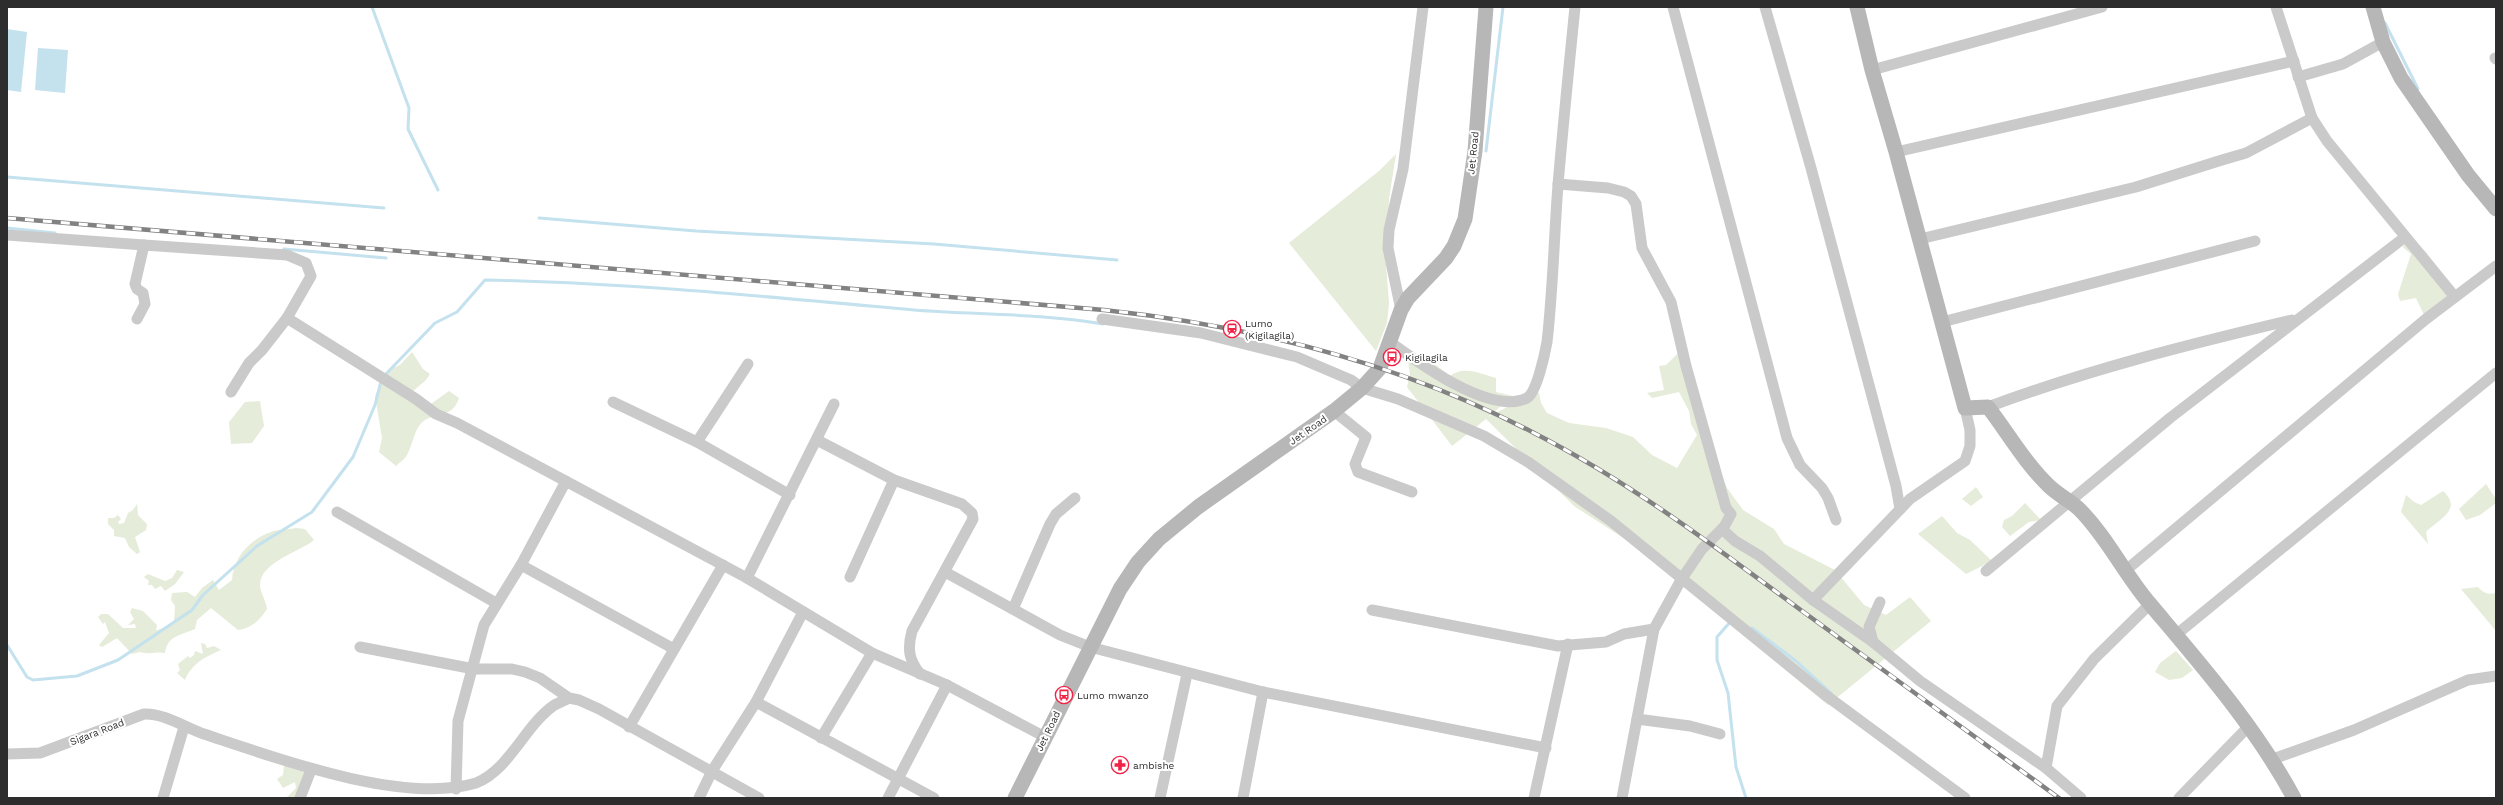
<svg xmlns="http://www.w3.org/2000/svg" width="2503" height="805" font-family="'Work Sans',sans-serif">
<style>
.green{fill:#e5ecd9}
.water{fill:#c4e1ee}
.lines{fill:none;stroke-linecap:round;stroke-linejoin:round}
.stream{stroke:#c4e1ee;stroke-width:3}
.street{stroke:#cacaca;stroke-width:11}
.secondary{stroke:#b7b7b7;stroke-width:15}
.rail-casing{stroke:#828282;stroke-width:4.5}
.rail{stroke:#fff;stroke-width:3;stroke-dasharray:9;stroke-linecap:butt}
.labels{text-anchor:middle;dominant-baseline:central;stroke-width:4;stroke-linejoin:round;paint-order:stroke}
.street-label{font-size:10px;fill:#2d2d2d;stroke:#fff}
.poi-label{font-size:10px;fill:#2d2d2d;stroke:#fff;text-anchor:start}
</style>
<rect width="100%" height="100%" fill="#fff"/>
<g class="green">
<polygon points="1396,154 1389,199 1386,265 1389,303 1387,323 1376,351 1289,243 1379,171"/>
<polygon points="2408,235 2425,251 2455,290 2426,319 2416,298 2400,301 2398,294 2411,254 2403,247"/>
<path d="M 412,352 L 423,369 L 430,374 L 426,380 L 412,392 L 428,406 L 449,391 L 459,398 C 453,417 439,412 425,420 C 414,427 413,445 407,455 C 405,459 399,463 396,466 L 379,452 L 382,438 L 375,396 L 388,370 L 400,365 Z"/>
<path d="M 1678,353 L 1692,404 L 1727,488 L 1743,510 L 1774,529 L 1784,544 L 1835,570 L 1864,605 L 1886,615 L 1910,597 L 1931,621 L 1828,705 L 1625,539 L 1574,506 L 1486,419 L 1452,446 L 1407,387 L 1410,374 L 1408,361 L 1414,356 L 1435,364 L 1450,376 C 1464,365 1481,374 1496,378 L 1496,392 L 1513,396 L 1488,417 L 1534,393 L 1539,393 L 1541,403 L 1547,413 L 1569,423 L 1606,428 L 1633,437 L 1652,455 L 1677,468 L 1697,435 L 1691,424 L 1689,411 L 1679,392 L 1652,398 L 1647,393 L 1664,390 L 1659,366 L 1666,365 Z"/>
<polygon points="260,401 264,426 252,443 231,444 229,422 245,402"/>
<polygon points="2486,484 2496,499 2496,503 2480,515 2466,520 2459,509"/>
<polygon points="1976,487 1983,497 1971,506 1962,499"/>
<path d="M 2443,491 C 2464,510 2437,520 2426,532 L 2428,544 L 2401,512 L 2406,495 L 2414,502 L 2421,505 Z"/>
<polygon points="2025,503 2041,520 2029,522 2010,536 2002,527 2004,520 2012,516"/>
<polygon points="137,504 138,515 147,524 146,530 135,537 140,552 137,554 129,547 125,538 114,536 114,530 108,524 108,518 114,518 118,515 121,519 118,522 119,524 124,523 128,513 133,510"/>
<polygon points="1942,516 1957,533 1970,540 1991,560 1988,563 1966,574 1918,534"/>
<path d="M 296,528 L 305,529 L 314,540 C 300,552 259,562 260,586 C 261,594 266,601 267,609 C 259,621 253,627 238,630 L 211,608 L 197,620 L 195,629 C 181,635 167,636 165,653 C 157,651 147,655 140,652 L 132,654 L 117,638 L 102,647 L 99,645 L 109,633 L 105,622 L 103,624 L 98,617 L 101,614 L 108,614 L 123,628 L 136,628 L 135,624 L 128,625 L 134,619 L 130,612 L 132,608 L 143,611 L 157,625 L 156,630 L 158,630 L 174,623 L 175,606 L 171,600 L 172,593 L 187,592 L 195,597 L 202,588 L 213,580 L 219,590 L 232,580 C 233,558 250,539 271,532 C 278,529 288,530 296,528 Z"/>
<polygon points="177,570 184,572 175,584 165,591 161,586 155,589 152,585 148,585 149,581 144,577 148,574 165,581 172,578"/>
<path d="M 2478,587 C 2483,593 2488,595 2496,593 L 2496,631 L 2461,589 Z"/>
<path d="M 201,643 L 205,644 L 207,648 L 214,646 L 221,650 C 205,657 192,663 185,680 L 177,673 L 180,670 L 178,664 L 188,656 L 190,658 L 194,655 L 195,651 L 203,654 Z"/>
<polygon points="2176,651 2193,670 2182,678 2169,680 2155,672 2160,663"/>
<polygon points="300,765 307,776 302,798 286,798 296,788 295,782 283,788 277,779 283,775 284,766"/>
</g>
<g class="water">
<polygon points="7,29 27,32 21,92 7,90"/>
<polygon points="38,48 68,50 65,93 35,90"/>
</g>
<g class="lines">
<g class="stream">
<polyline points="372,7 409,108 408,129 438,190"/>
<polyline points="2385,23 2418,89"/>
<polyline points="1486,151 1503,7"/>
<polyline points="7,177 384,208"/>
<polyline points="539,218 696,231 934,244 1117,260"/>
<polyline points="7,228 55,233"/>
<polyline points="284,249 386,258"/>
<path d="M 384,376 L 435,323 L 457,312 L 485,280 C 629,283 771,297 914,310 C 978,315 1038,313 1103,324"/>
<polyline points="1731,621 1717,637 1717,660 1728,693 1736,767 1746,798"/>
<polyline points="1752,628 1796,661 1831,693"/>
<polyline points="7,645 27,677 33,680 77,676 118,660 192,610 203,595 257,546 312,512 353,457 375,405 381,381"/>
</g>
<g class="street">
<polyline points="1673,7 1787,438 1800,465 1822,488 1828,498 1836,520"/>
<polyline points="1765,7 1811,168 1896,486 1900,509"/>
<polyline points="2276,7 2312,118 2327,141 2455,297"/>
<polyline points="2495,58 2496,59"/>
<polyline points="1872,70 2102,7"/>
<polyline points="2298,77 2343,64 2383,42"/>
<polyline points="1896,152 2294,61"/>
<polyline points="1558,184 1608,188 1624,192 1631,196 1636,204 1642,248 1671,302 1686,366 1726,508 1731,514 1724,527 1702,549 1681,580 1654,629 1622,798"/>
<polyline points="7,235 144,245"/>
<polyline points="1920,239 2136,187 2222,160 2246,153 2312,118"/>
<polyline points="1401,310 1388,248 1389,230 1403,169 1423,7"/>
<polyline points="287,318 416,399 436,414 457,423 747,578 872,653 947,685 1045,737"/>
<polyline points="137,319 145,304 143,293 137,289 135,284 144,245 287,255 306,263 311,276 287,318 262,350 249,363 231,392"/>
<polyline points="1102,319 1201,333 1297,357 1351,380 1362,388 1398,399 1484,436 1528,462 1611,521 1824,694 1965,798"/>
<polyline points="1942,322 2255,241"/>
<path d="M 1390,342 C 1419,363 1491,416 1527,398 C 1537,392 1545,353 1547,342 C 1553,290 1554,237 1558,185 C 1563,125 1569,66 1575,7"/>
<polyline points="613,402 697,442 790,495"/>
<path d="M 1988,407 C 2087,370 2190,344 2292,320"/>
<polyline points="1334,411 1366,437 1355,464 1358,472 1412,492"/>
<path d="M 817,440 L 894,480 L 962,504 L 972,513 L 973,519 L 912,631 C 907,649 909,660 920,674"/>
<polyline points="697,442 748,364"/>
<polyline points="337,512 496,603"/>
<polyline points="1722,529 1735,541 1760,556 1813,600 1873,642 1920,681 2046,768 2081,798"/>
<polyline points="521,565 674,649"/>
<polyline points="1986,571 2170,418 2405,237"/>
<polyline points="2125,571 2426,319 2496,266"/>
<polyline points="945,572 1060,635 1090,647 1263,692 1546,748"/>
<polyline points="850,577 894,480"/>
<polyline points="747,578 834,404"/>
<polyline points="1813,600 1910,499 1965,461 1970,446 1970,430 1965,408"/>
<polyline points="1013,609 1050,524 1056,514 1075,498"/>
<polyline points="1372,610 1558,646 1606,642 1624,634 1654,629"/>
<polyline points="2177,634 2496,373"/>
<polyline points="1873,642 1869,627 1880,602"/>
<polyline points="360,647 474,669 512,669 525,672 540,678 569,698 579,700 599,709 759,798"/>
<polyline points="756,702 934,798"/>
<polyline points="1637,719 1690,726 1720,734"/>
<polyline points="629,727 723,565"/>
<polyline points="821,738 872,653"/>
<path d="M 7,754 L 40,753 L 144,714 C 164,713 186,728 204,734 C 276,758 403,805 476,783 C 510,769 524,727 553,706 C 557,703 564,701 569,698"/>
<polyline points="2273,759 2354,730 2468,680 2496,676"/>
<polyline points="2046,768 2057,706 2094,659 2150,604"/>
<polyline points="456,789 458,721 484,625 521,565 566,481"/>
<polyline points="163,798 184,727"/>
<polyline points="300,798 311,770"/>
<polyline points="699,798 712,771 756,702 803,612"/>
<polyline points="888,798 947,685"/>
<polyline points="1160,798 1187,674"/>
<polyline points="1243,798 1263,692"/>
<polyline points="1534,798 1568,644"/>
<polyline points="2179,798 2249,726"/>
</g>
<g class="secondary">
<path d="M 1857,7 L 1872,70 L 1896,152 L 1965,408 L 1988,407 C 2008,433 2025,463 2049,486 C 2058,495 2071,501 2080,510 C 2107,537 2125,575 2150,604 C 2203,667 2255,726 2294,798"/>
<polyline points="2373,7 2383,42 2401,78 2468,175 2496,209"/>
<polyline points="1015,798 1120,589 1138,562 1159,539 1198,507 1334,411 1362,388 1380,368 1401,310 1408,298 1446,258 1454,246 1465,219 1475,151 1486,7"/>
</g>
<defs>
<path id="rail" d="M 7,218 L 1104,310 C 1253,326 1400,363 1534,433 C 1628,481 1713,545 1798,608 C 1885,671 1972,735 2059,798"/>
</defs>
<use href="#rail" class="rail-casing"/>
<use href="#rail" class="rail"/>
</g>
<defs>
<symbol id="station-ring" viewBox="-11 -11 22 22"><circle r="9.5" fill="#fff" stroke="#f12245" stroke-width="1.5"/><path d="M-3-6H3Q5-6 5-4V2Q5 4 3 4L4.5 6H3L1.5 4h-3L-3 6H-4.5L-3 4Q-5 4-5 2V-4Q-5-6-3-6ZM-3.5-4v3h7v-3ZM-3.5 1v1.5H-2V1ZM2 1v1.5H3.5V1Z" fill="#f12245"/></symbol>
<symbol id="bus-ring" viewBox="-11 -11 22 22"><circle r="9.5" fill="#fff" stroke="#f12245" stroke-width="1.5"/><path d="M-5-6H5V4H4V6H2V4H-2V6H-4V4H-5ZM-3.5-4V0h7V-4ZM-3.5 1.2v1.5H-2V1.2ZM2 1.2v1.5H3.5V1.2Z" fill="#f12245"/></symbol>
<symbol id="pharmacy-ring" viewBox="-11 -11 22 22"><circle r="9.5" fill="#fff" stroke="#f12245" stroke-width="1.5"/><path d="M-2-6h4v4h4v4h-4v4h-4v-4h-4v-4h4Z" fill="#f12245"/></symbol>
</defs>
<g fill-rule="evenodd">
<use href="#station-ring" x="1222" y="319" width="20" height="20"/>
<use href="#bus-ring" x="1382" y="347" width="20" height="20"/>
<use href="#bus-ring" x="1054" y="685" width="20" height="20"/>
<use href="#pharmacy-ring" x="1110" y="755" width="20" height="20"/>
</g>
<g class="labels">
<g class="street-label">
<text transform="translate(1473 153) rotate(-84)">Jet Road</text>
<text transform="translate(1308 430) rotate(-35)">Jet Road</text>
<text transform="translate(1048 731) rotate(-64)">Jet Road</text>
<text transform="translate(97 732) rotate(-21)">Sigara Road</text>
</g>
<g class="poi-label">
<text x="1245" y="323">Lumo<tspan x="1245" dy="12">(Kigilagila)</tspan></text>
<text x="1405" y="357">Kigilagila</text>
<text x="1077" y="695">Lumo mwanzo</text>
<text x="1133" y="765">ambishe</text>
</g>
</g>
<rect width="2503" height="805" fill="none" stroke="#2d2d2d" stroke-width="16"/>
</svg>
